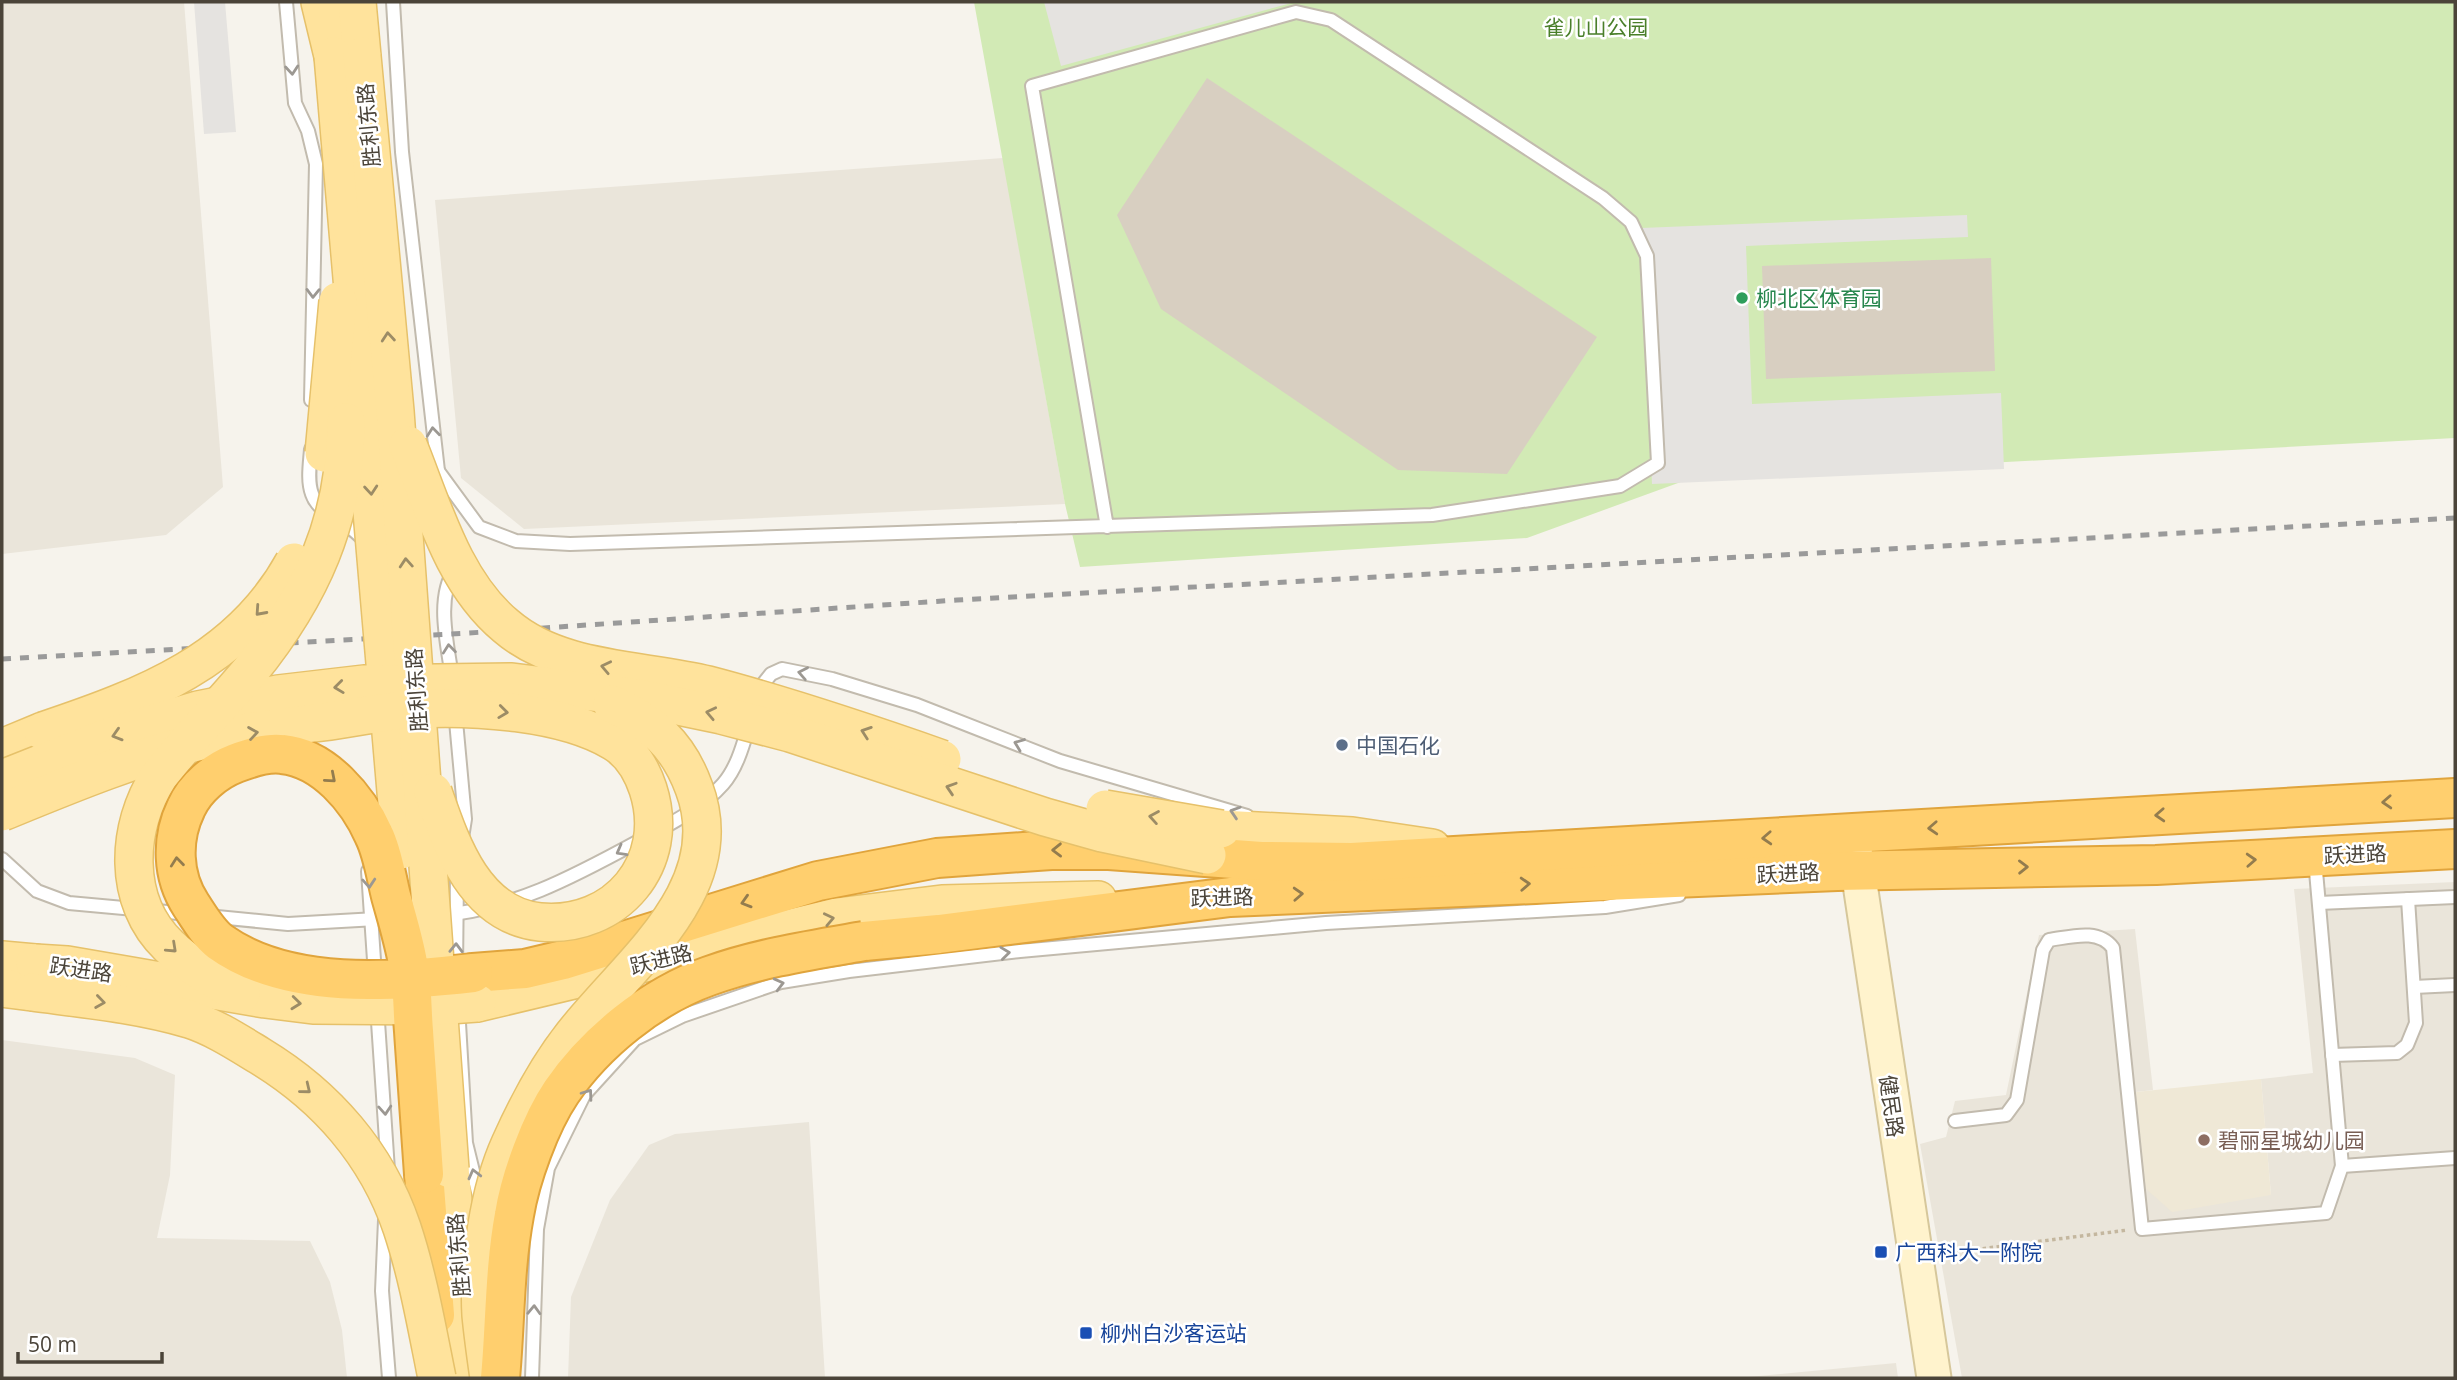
<svg xmlns="http://www.w3.org/2000/svg" width="2457" height="1380" font-family="'Open Sans','Noto Sans SC',sans-serif">
<style>
.residential{fill:#eae5da}
.education{fill:#efe8d6}
.green{fill:#d2eab5}
.parking{fill:#e5e3e0}
.building{fill:#d8cfc1}
.lines{fill:none;stroke-linecap:round;stroke-linejoin:round}
.lane-casing{stroke:#c2bbae;stroke-width:16}
.secondary-casing{stroke:#d6c79b;stroke-width:37}
.primary-casing{stroke:#e6c16a;stroke-width:40}
.highway-casing{stroke:#e0a43c;stroke-width:42}
.path{stroke:#c4b79f;stroke-width:3.5;stroke-dasharray:3.5 3.5;stroke-linecap:butt}
.lane{stroke:#fff;stroke-width:12}
.secondary{stroke:#fff3cd;stroke-width:33}
.primary{stroke:#ffe39c;stroke-width:37}
.highway{stroke:#ffcf6e;stroke-width:38}
.rail{stroke:#9a9a9a;stroke-width:5;stroke-dasharray:9 9;stroke-linecap:butt}
.primary-bridge-casing{stroke:#e6c16a;stroke-width:40;stroke-linecap:butt}
.highway-bridge-casing{stroke:#e0a43c;stroke-width:42;stroke-linecap:butt}
.primary-bridge{stroke:#ffe39c;stroke-width:37}
.highway-bridge{stroke:#ffcf6e;stroke-width:38}
.oneway{stroke:#9c9892}
.oneway2{stroke:#9c8c66}
.oneway3{stroke:#937c4e}
.leisure-dot{fill:#2e9e5b;stroke:#fff;stroke-width:2.5}
.service-dot{fill:#5c6f8a;stroke:#fff;stroke-width:2.5}
.education-dot{fill:#8d6e63;stroke:#fff;stroke-width:2.5}
.transit-dot{fill:#1a4fb4;stroke:#fff;stroke-width:2.5}
.labels{text-anchor:middle;dominant-baseline:central;stroke-width:5;stroke-linejoin:round;paint-order:stroke}
.park-label{font-size:21px;fill:#4a7f2a;stroke:#fff}
.street-label{font-size:21px;fill:#4b4439;stroke:#fff}
.leisure-label{font-size:21px;fill:#27864d;stroke:#fff;text-anchor:start}
.service-label{font-size:21px;fill:#4e5e75;stroke:#fff;text-anchor:start}
.education-label{font-size:21px;fill:#785e54;stroke:#fff;text-anchor:start}
.transit-label{font-size:21px;fill:#164399;stroke:#fff;text-anchor:start}
</style>
<rect width="100%" height="100%" fill="#f6f3ec"/>
<g class="residential">
<polygon points="2,2 184,2 223,487 166,535 2,554"/>
<polygon points="1003,158 1065,504 524,529 461,478 435,200"/>
<polygon points="2455,882 2455,1378 1962,1378 1920,1144 1946,1137 1955,1101 2006,1095 2039,935 2135,929 2153,1090 2136,1092 2271,1195 2261,1079 2313,1073 2294,889"/>
<polygon points="2,1040 135,1058 175,1075 170,1175 157,1238 310,1241 330,1282 342,1330 347,1378 2,1378"/>
<polygon points="809,1122 825,1378 568,1378 571,1297 610,1200 649,1145 675,1134"/>
<polygon points="1896,1363 1898,1378 1738,1378"/>
</g>
<polygon class="education" points="2261,1079 2271,1195 2172,1212 2145,1188 2136,1092"/>
<polygon class="green" points="974,2 2455,2 2455,438 1689,479 1527,538 1080,567 1065,504"/>
<g class="parking">
<polygon points="194,2 225,2 236,132 204,134"/>
<polygon points="1044,2 1295,2 1061,66"/>
<polygon points="1967,215 1968,237 1746,246 1752,404 2001,393 2004,469 1652,484 1641,228"/>
</g>
<g class="building">
<polygon points="1207,78 1597,337 1507,474 1398,470 1161,309 1117,215"/>
<polygon points="1991,258 1995,371 1766,379 1762,266"/>
</g>
<g class="lines">
<defs>
<g id="lane">
<polyline points="286,2 295,103 308,131 316,164 311,400"/>
<polyline points="393,2 402,152 438,471 440,479"/>
<path d="M 311,449 C 310,463 307,481 312,494 C 320,517 352,522 365,542"/>
<polyline points="438,471 479,527 516,541 570,544 1432,515 1620,486 1658,463 1647,256 1631,222 1603,198 1331,20 1296,12 1032,86 1107,527"/>
<path d="M 452,678 C 448,645 435,599 455,569"/>
<polyline points="759,695 763,684 771,674 782,669 832,679 917,705 1060,761 1247,816"/>
<polyline points="455,710 465,819 462,838"/>
<polyline points="2,859 37,891 69,903 189,914"/>
<polyline points="2315,860 2342,1166"/>
<polyline points="368,871 375,975"/>
<polyline points="2319,903 2455,897"/>
<polyline points="207,916 288,924 394,918"/>
<path d="M 434,916 C 510,911 573,877 639,841 C 668,825 701,809 723,784 C 737,768 743,745 749,725"/>
<polyline points="456,971 457,873"/>
<polyline points="2414,987 2455,985"/>
<polyline points="458,1006 466,1143 480,1200"/>
<polyline points="377,1007 388,1170"/>
<polyline points="2332,1055 2397,1053 2407,1045 2416,1023 2408,899"/>
<path d="M 1955,1121 L 2006,1115 L 2017,1100 L 2043,950 L 2049,940 C 2071,937 2098,928 2113,948 L 2142,1229 L 2326,1213 L 2342,1166 L 2455,1158"/>
<polyline points="385,1220 382,1291 389,1378"/>
<polyline points="532,1378 537,1229 548,1168 584,1095 635,1039 682,1016 781,982 849,971 1020,951 1326,923 1605,907 1679,895"/>
</g>
<polyline id="secondary" points="1854,844 1934,1378"/>
<g id="primary">
<polyline points="320,2 333,56"/>
<polyline points="357,2 362,56"/>
<polyline points="2,748 43,731"/>
<polyline points="1221,829 1352,836 1432,848"/>
<polyline points="2,960 35,963"/>
<polyline points="2,988 32,992"/>
<polyline points="477,1003 837,917 942,904 1098,900"/>
<polyline points="450,1169 470,1378"/>
</g>
<g id="highway">
<polyline points="864,941 939,934 1230,897 1837,871 2156,865 2455,849"/>
<polyline points="473,973 525,969 563,960 818,881 937,858 1051,850 1109,850 1261,861 1352,862 2455,798"/>
<polyline points="424,1174 435,1315"/>
</g>
</defs>
<use href="#lane" class="lane-casing"/>
<use href="#secondary" class="secondary-casing"/>
<use href="#primary" class="primary-casing"/>
<use href="#highway" class="highway-casing"/>
<polyline class="path" points="1941,1254 2128,1230"/>
<use href="#lane" class="lane"/>
<use href="#secondary" class="secondary"/>
<use href="#primary" class="primary"/>
<use href="#highway" class="highway"/>
<polyline class="rail" points="2,659 469,633 957,600 2455,518"/>
<defs>
<g id="primary-bridge">
<polyline points="333,56 401,850"/>
<polyline points="362,56 395,411 450,1169"/>
<path d="M 408,445 C 433,507 453,582 506,626 C 559,672 643,669 708,685 C 788,706 865,732 942,759"/>
<polyline points="324,453 338,301"/>
<path d="M 43,731 C 144,697 240,661 294,562"/>
<polyline points="2,779 108,737 198,710 278,694 364,684 512,682 639,698 721,715 790,733 1045,817 1102,833 1207,855"/>
<polyline points="1105,809 1221,829"/>
<path d="M 2,812 C 68,785 135,757 205,740 C 244,731 284,727 323,722 C 353,718 384,711 414,709 C 473,706 563,711 614,742 C 631,752 642,771 648,789 C 672,863 616,929 540,922 C 474,915 451,844 433,792"/>
<polyline points="35,963 67,965 265,999 313,1005 435,1006 477,1003"/>
<path d="M 32,992 C 85,999 138,1004 189,1019 C 214,1027 237,1042 260,1056 C 326,1096 377,1154 402,1228 C 418,1276 427,1329 437,1378"/>
<path d="M 241,994 C 215,981 190,966 169,946 C 122,901 126,827 159,776 C 187,740 220,707 250,671 C 311,596 346,519 346,422"/>
<path d="M 489,1378 C 486,1357 483,1336 481,1315 C 478,1265 489,1190 510,1144 C 527,1106 547,1068 573,1035 C 628,964 732,889 694,788 C 678,744 653,723 612,704"/>
</g>
<g id="highway-bridge">
<path d="M 424,1174 C 421,1127 417,1079 414,1031 C 412,1009 413,985 408,963 C 404,940 397,918 391,896 C 386,876 383,853 374,835 C 358,799 324,758 282,754 C 267,752 249,758 236,763 C 215,771 195,788 186,808 C 171,839 172,876 191,905 C 199,917 208,933 220,942 C 288,991 394,982 473,973"/>
<path d="M 500,1378 C 505,1324 504,1269 514,1215 C 520,1178 540,1123 561,1092 C 595,1042 652,996 709,976 C 759,958 812,950 864,941"/>
</g>
</defs>
<use href="#primary-bridge" class="primary-bridge-casing"/>
<use href="#highway-bridge" class="highway-bridge-casing"/>
<use href="#primary-bridge" class="primary-bridge"/>
<use href="#highway-bridge" class="highway-bridge"/>
</g>
<defs><path id="oneway-chevron" d="M-2-3.5L2.5 0L-2 3.5" fill="none" stroke-width="1.6" stroke-linecap="round" stroke-linejoin="round" transform="scale(1.75)"/></defs>
<g class="oneway">
<use href="#oneway-chevron" transform="translate(292 70) rotate(85)"/>
<use href="#oneway-chevron" transform="translate(313 293) rotate(91)"/>
<use href="#oneway-chevron" transform="translate(433 432) rotate(-96)"/>
<use href="#oneway-chevron" transform="translate(449 649) rotate(-96)"/>
<use href="#oneway-chevron" transform="translate(803 673) rotate(-169)"/>
<use href="#oneway-chevron" transform="translate(1019 744) rotate(-159)"/>
<use href="#oneway-chevron" transform="translate(1235 812) rotate(-162)"/>
<use href="#oneway-chevron" transform="translate(621 851) rotate(151)"/>
<use href="#oneway-chevron" transform="translate(369 883) rotate(86)"/>
<use href="#oneway-chevron" transform="translate(456 948) rotate(-89)"/>
<use href="#oneway-chevron" transform="translate(1005 953) rotate(-7)"/>
<use href="#oneway-chevron" transform="translate(779 984) rotate(-14)"/>
<use href="#oneway-chevron" transform="translate(588 1094) rotate(-54)"/>
<use href="#oneway-chevron" transform="translate(385 1110) rotate(86)"/>
<use href="#oneway-chevron" transform="translate(474 1174) rotate(-104)"/>
<use href="#oneway-chevron" transform="translate(534 1310) rotate(-88)"/>
</g>
<g class="oneway2">
<use href="#oneway-chevron" transform="translate(388 337) rotate(-95)"/>
<use href="#oneway-chevron" transform="translate(371 490) rotate(85)"/>
<use href="#oneway-chevron" transform="translate(406 563) rotate(-94)"/>
<use href="#oneway-chevron" transform="translate(260 611) rotate(132)"/>
<use href="#oneway-chevron" transform="translate(606 667) rotate(-168)"/>
<use href="#oneway-chevron" transform="translate(339 687) rotate(173)"/>
<use href="#oneway-chevron" transform="translate(503 712) rotate(7)"/>
<use href="#oneway-chevron" transform="translate(711 713) rotate(-168)"/>
<use href="#oneway-chevron" transform="translate(866 732) rotate(-161)"/>
<use href="#oneway-chevron" transform="translate(253 733) rotate(-9)"/>
<use href="#oneway-chevron" transform="translate(117 735) rotate(163)"/>
<use href="#oneway-chevron" transform="translate(951 788) rotate(-162)"/>
<use href="#oneway-chevron" transform="translate(1154 817) rotate(-170)"/>
<use href="#oneway-chevron" transform="translate(829 919) rotate(-12)"/>
<use href="#oneway-chevron" transform="translate(172 948) rotate(43)"/>
<use href="#oneway-chevron" transform="translate(100 1002) rotate(8)"/>
<use href="#oneway-chevron" transform="translate(296 1003) rotate(6)"/>
<use href="#oneway-chevron" transform="translate(306 1089) rotate(39)"/>
</g>
<g class="oneway3">
<use href="#oneway-chevron" transform="translate(331 778) rotate(41)"/>
<use href="#oneway-chevron" transform="translate(2387 802) rotate(177)"/>
<use href="#oneway-chevron" transform="translate(2160 815) rotate(177)"/>
<use href="#oneway-chevron" transform="translate(1933 828) rotate(177)"/>
<use href="#oneway-chevron" transform="translate(1767 838) rotate(177)"/>
<use href="#oneway-chevron" transform="translate(1057 850) rotate(179)"/>
<use href="#oneway-chevron" transform="translate(2251 860) rotate(-3)"/>
<use href="#oneway-chevron" transform="translate(177 862) rotate(-96)"/>
<use href="#oneway-chevron" transform="translate(2023 867) rotate(-1)"/>
<use href="#oneway-chevron" transform="translate(1525 884) rotate(-3)"/>
<use href="#oneway-chevron" transform="translate(1298 894) rotate(-3)"/>
<use href="#oneway-chevron" transform="translate(746 902) rotate(163)"/>
</g>
<circle class="leisure-dot" cx="1742" cy="298" r="7"/>
<circle class="service-dot" cx="1342" cy="745" r="7"/>
<circle class="education-dot" cx="2204" cy="1140" r="7"/>
<g class="transit-dot">
<rect x="1874" y="1245" width="14" height="14" rx="3.5"/>
<rect x="1079" y="1326" width="14" height="14" rx="3.5"/>
</g>
<g class="labels">
<g class="park-label">
<text x="1596" y="27">雀儿山公园</text>
</g>
<g class="street-label">
<text transform="translate(368 125) rotate(-95)">胜利东路</text>
<text transform="translate(416 690) rotate(-94)">胜利东路</text>
<text transform="translate(2355 854) rotate(-3)">跃进路</text>
<text transform="translate(1788 873) rotate(-3)">跃进路</text>
<text transform="translate(1222 897) rotate(-2)">跃进路</text>
<text transform="translate(661 959) rotate(-14)">跃进路</text>
<text transform="translate(81 969) rotate(8)">跃进路</text>
<text transform="translate(1892 1106) rotate(82)">健民路</text>
<text transform="translate(458 1255) rotate(-95)">胜利东路</text>
</g>
<g class="leisure-label">
<text x="1756" y="298">柳北区体育园</text>
</g>
<g class="service-label">
<text x="1356" y="745">中国石化</text>
</g>
<g class="education-label">
<text x="2218" y="1140">碧丽星城幼儿园</text>
</g>
<g class="transit-label">
<text x="1895" y="1252">广西科大一附院</text>
<text x="1100" y="1333">柳州白沙客运站</text>
</g>
</g>
<rect width="2457" height="1380" fill="none" stroke="#4b4439" stroke-width="7"/>
<path d="M18 1352v10h144v-10" fill="none" stroke="#4b4439" stroke-width="3.5"/>
<text x="28" y="1352" font-size="21" fill="#4b4439" stroke="#ffffff" stroke-width="5" paint-order="stroke">50 m</text>
</svg>
